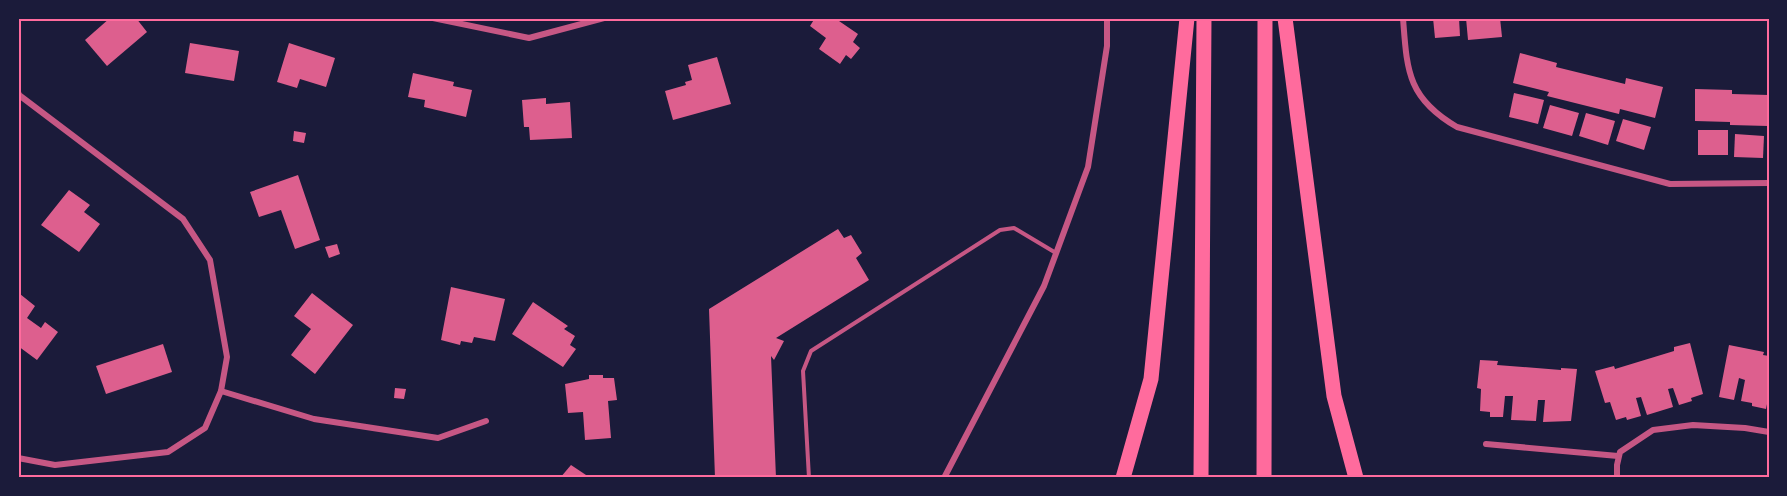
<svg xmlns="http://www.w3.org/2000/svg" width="1787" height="496" font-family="'Exo 2',sans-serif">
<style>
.building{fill:#dd5f8e}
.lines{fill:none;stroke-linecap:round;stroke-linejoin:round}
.service{stroke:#c65784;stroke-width:4}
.minor{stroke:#c65784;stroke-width:6}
.motorway{stroke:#ff6b9d;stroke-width:15}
.neatline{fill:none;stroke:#ff6b9d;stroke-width:2}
</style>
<rect width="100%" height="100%" fill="#1b1b3a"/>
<g class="building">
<polygon points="110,18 136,18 147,32 107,66 85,40"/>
<polygon points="815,18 841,18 839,21 858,34 853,42 860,48 851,59 846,55 840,64 819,49 826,38 810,26"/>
<polygon points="1433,18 1459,18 1460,36 1435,38"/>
<polygon points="1466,18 1500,18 1502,37 1468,40"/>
<polygon points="190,43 239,51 234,81 185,73"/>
<polygon points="289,43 335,58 326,87 300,79 297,88 277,82"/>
<polygon points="1520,53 1557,63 1556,67 1625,84 1626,78 1663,87 1655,118 1620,109 1619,114 1547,96 1549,92 1513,83"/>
<polygon points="717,57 731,104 673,120 665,91 686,85 685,82 692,80 688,65"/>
<polygon points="413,73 454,82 453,86 472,90 466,117 424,107 425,100 408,97"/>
<polygon points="1695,89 1732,90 1732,94 1769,95 1768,126 1730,125 1730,122 1695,121"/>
<polygon points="1514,93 1544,100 1538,124 1509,117"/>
<polygon points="546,98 546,104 570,102 572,138 530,140 529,127 524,127 522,100"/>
<polygon points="1550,105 1579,113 1572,136 1543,128"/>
<polygon points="1586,113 1615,121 1608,145 1579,136"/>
<polygon points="1623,119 1651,127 1644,150 1616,141"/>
<rect x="1698" y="130" width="30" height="25"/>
<polygon points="294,131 306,133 304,143 293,141"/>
<polygon points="1735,134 1764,136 1763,158 1734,157"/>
<polygon points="298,175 320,240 295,249 281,210 259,217 250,192"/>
<polygon points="69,190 90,205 84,212 100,224 79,252 41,225"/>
<polygon points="838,229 844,238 851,235 862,253 856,258 869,280 776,338 784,341 774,360 771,356 776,478 715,478 709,309"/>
<polygon points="337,244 340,254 329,258 325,247"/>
<polygon points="451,287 505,299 495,341 474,337 472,343 461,341 460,345 441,340"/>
<polygon points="312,293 353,325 315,374 291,355 311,329 294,316"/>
<polygon points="20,294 35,306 27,318 41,328 45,322 58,332 37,360 18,346"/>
<polygon points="533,302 568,326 564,329 575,336 570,345 576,349 563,367 512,334"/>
<polygon points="1690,343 1703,394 1691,398 1692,401 1679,405 1673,388 1668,389 1673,407 1647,415 1641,397 1636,398 1641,416 1627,420 1626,417 1616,420 1610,402 1605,403 1595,371 1614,366 1615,369 1674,351 1674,347"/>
<polygon points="163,344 172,372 106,394 96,366"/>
<polygon points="1729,345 1764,352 1763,355 1769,356 1769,394 1766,409 1752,406 1752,403 1741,401 1745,380 1739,378 1734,400 1719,397"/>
<polygon points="1480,360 1498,361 1497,365 1561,370 1561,368 1577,369 1571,421 1543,422 1545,400 1538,400 1536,421 1511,420 1513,396 1505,396 1503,417 1490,417 1490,412 1480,411 1481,389 1477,388"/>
<polygon points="589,375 603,375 603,378 614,378 617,400 608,401 611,438 585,440 583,412 568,413 565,384 589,379"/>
<polygon points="395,388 406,389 404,399 394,398"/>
<polygon points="571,465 589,477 589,478 560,478"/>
</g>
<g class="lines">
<polyline class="service" points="809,478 803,371 811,351 1000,230 1014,228 1056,253"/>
<g class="minor">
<polyline points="433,18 529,38 604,18"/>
<path d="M 1403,18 C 1407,70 1407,98 1457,127 L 1670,184 L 1769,183"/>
<polyline points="18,92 19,95 183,219 210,260 227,357 221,391 205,428 168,452 55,465 18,458"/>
<polyline points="221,391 314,419 438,438 486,421"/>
<polyline points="1486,444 1618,456"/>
<polyline points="944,478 1044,286 1088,167 1107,46 1107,18"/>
<polyline points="1617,478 1617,465 1620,452 1653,430 1693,425 1745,428 1769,432"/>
</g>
<g class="motorway">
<polyline points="1285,18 1334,396 1356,478"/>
<polyline points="1123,478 1151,379 1187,18"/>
<polyline points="1201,478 1204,18"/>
<polyline points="1264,478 1265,18"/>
</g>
</g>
<rect width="1787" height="496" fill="none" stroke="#1b1b3a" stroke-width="39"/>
<rect x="20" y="20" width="1748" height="456" class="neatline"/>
</svg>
